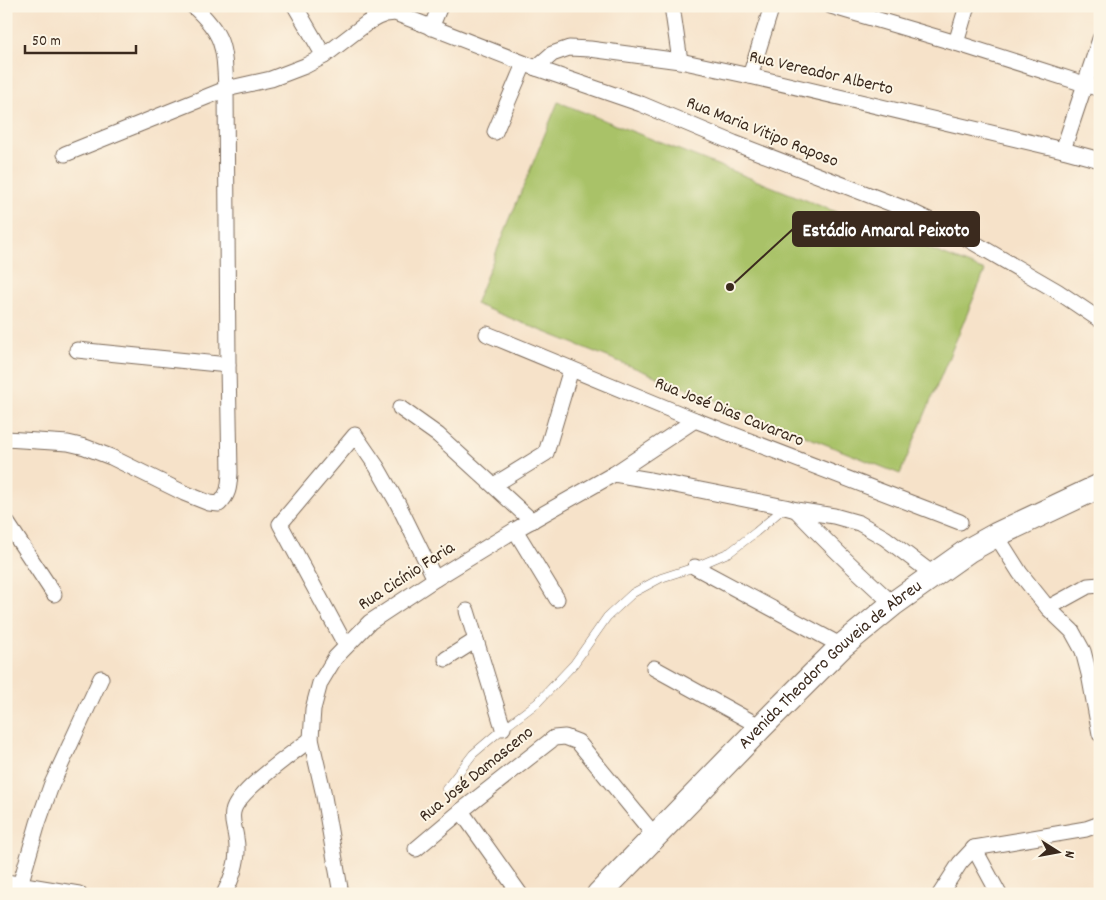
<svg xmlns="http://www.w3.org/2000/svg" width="1106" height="900" font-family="Dekko,sans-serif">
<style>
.green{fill:#a9c268;stroke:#727643}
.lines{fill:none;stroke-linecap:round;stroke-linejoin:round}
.lane-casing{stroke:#7c6a5a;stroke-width:9}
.street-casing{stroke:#7c6a5a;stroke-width:17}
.primary-casing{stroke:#7c6a5a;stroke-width:26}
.lane{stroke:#fff;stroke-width:8}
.street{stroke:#fff;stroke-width:15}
.primary{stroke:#fff;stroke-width:24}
.labels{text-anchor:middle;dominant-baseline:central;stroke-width:4;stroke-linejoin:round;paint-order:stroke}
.street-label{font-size:18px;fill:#3b2a1e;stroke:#fcf5e5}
.leader{fill:none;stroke:#3b2a1e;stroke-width:2}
.callout-dot{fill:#3b2a1e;stroke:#fcf5e5;stroke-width:2}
.callout{fill:#3b2a1e;stroke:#3b2a1e;stroke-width:2}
.callout-label{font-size:19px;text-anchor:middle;font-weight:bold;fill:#fff}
</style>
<rect width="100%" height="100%" fill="#fcf5e5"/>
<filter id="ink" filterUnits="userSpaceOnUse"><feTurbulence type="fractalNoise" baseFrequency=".02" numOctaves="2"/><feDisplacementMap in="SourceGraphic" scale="10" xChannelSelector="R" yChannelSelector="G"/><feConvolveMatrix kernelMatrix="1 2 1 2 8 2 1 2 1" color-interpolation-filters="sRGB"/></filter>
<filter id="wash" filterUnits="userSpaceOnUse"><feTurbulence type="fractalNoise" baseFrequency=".0096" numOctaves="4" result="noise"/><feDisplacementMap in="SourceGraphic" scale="20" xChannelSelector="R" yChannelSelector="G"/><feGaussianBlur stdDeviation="1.12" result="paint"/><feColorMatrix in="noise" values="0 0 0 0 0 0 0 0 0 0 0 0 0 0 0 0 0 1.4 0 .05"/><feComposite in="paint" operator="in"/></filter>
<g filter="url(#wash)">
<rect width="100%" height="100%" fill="#f6e2c9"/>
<polygon class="green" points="558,102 985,271 900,474 475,304"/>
</g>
<g filter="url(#ink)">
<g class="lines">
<defs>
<polyline id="lane" points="446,789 473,754 500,731 537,703 574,664 607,617 633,593 661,578 695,567 730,552 756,532 785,507"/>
<g id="street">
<polyline points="295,6 324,56"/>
<polyline points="672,6 680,61"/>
<polyline points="831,6 956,43 1100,89"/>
<polyline points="431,28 440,6"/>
<polyline points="956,43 967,6"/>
<polyline points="536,68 552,54 569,48 590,49 680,61 750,76 1063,150 1100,160"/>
<polyline points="750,76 772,6"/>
<polyline points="495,132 524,64"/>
<polyline points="1063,150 1100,39"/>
<polyline points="65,154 226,89 271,79 305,66 324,56 367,23 378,17 386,14 395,13 536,68 641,104 734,143 908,210 964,237 1057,291 1100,320"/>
<polyline points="487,334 695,420 960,522"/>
<polyline points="77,350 228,365"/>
<polyline points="400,408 438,435 532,521"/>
<path d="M 6,439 L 68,443 L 85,447 L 111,457 L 184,493 L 209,503 L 219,504 C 229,494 229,487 230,473 L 228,365 L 226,89 C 224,48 225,35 193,6"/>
<polyline points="614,474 650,480 785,507 796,510 834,516 859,523 885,538 934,575"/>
<polyline points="494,485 546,453 571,369"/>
<path d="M 796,510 C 827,543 860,574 893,604"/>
<polyline points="6,521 54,594"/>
<polyline points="515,530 557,599"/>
<polyline points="996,535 1020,573 1048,608 1072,631 1083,651 1089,674 1100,734"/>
<polyline points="695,567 842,646"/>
<polyline points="1048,608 1088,586 1100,585"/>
<polyline points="467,611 503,728"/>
<polyline points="346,646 280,524 355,435 377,467 398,504 435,579"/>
<polyline points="446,659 476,640"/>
<polyline points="654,668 761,727"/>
<polyline points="461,811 520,894"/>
<polyline points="974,848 999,894"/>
<polyline points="416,849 461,811 554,738 565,737 578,742 655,836"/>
<polyline points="6,882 79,894"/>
<polyline points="20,885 38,823 51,786 101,678"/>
<path d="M 224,894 C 233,877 240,858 236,838 C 235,829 231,821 233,812 C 236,792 293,753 311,739"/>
<polyline points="341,894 323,791 311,739 313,709 320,683 335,658 370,622 435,579 515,530 614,474 695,420"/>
<polyline points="940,894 960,863 974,848 1086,829 1100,824"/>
</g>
<g id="primary">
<path id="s1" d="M 599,894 L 761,727 L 842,646 L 893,604 L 969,550 L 996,535 L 1100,486"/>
</g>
</defs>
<use href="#lane" class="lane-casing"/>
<use href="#street" class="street-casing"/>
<use href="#primary" class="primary-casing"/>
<use href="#lane" class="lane"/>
<use href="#street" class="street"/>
<use href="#primary" class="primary"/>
</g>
</g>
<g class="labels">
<g class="street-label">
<text transform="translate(821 74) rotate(13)">Rua Vereador Alberto</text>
<text transform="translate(762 133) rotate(22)">Rua Maria Vitipo Raposo</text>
<text transform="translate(729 413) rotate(22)">Rua José Dias Cavararo</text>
<text transform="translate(407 577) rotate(-33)">Rua Cicínio Faria</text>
<text stroke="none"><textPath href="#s1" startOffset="326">Avenida Theodoro Gouveia de Abreu</textPath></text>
<text transform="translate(477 775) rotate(-39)">Rua José Damasceno</text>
</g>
</g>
<path class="leader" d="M730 287L793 229"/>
<circle class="callout-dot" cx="730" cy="287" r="5"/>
<rect class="callout" x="793" y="212" width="186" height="34" rx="5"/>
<g class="callout-label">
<text x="886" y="236">Estádio Amaral Peixoto</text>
</g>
<rect width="1106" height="900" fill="none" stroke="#fcf5e5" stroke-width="25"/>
<g transform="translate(1058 852) rotate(101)" stroke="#fcf5e5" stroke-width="4" paint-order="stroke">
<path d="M0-4L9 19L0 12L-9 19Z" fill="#3b2a1e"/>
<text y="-8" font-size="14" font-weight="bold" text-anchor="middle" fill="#3b2a1e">N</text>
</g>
<path d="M25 45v8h111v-8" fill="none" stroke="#3b2a1e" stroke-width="2.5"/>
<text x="32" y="45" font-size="15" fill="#3b2a1e" stroke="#fcf5e5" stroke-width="4" paint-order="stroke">50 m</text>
</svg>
